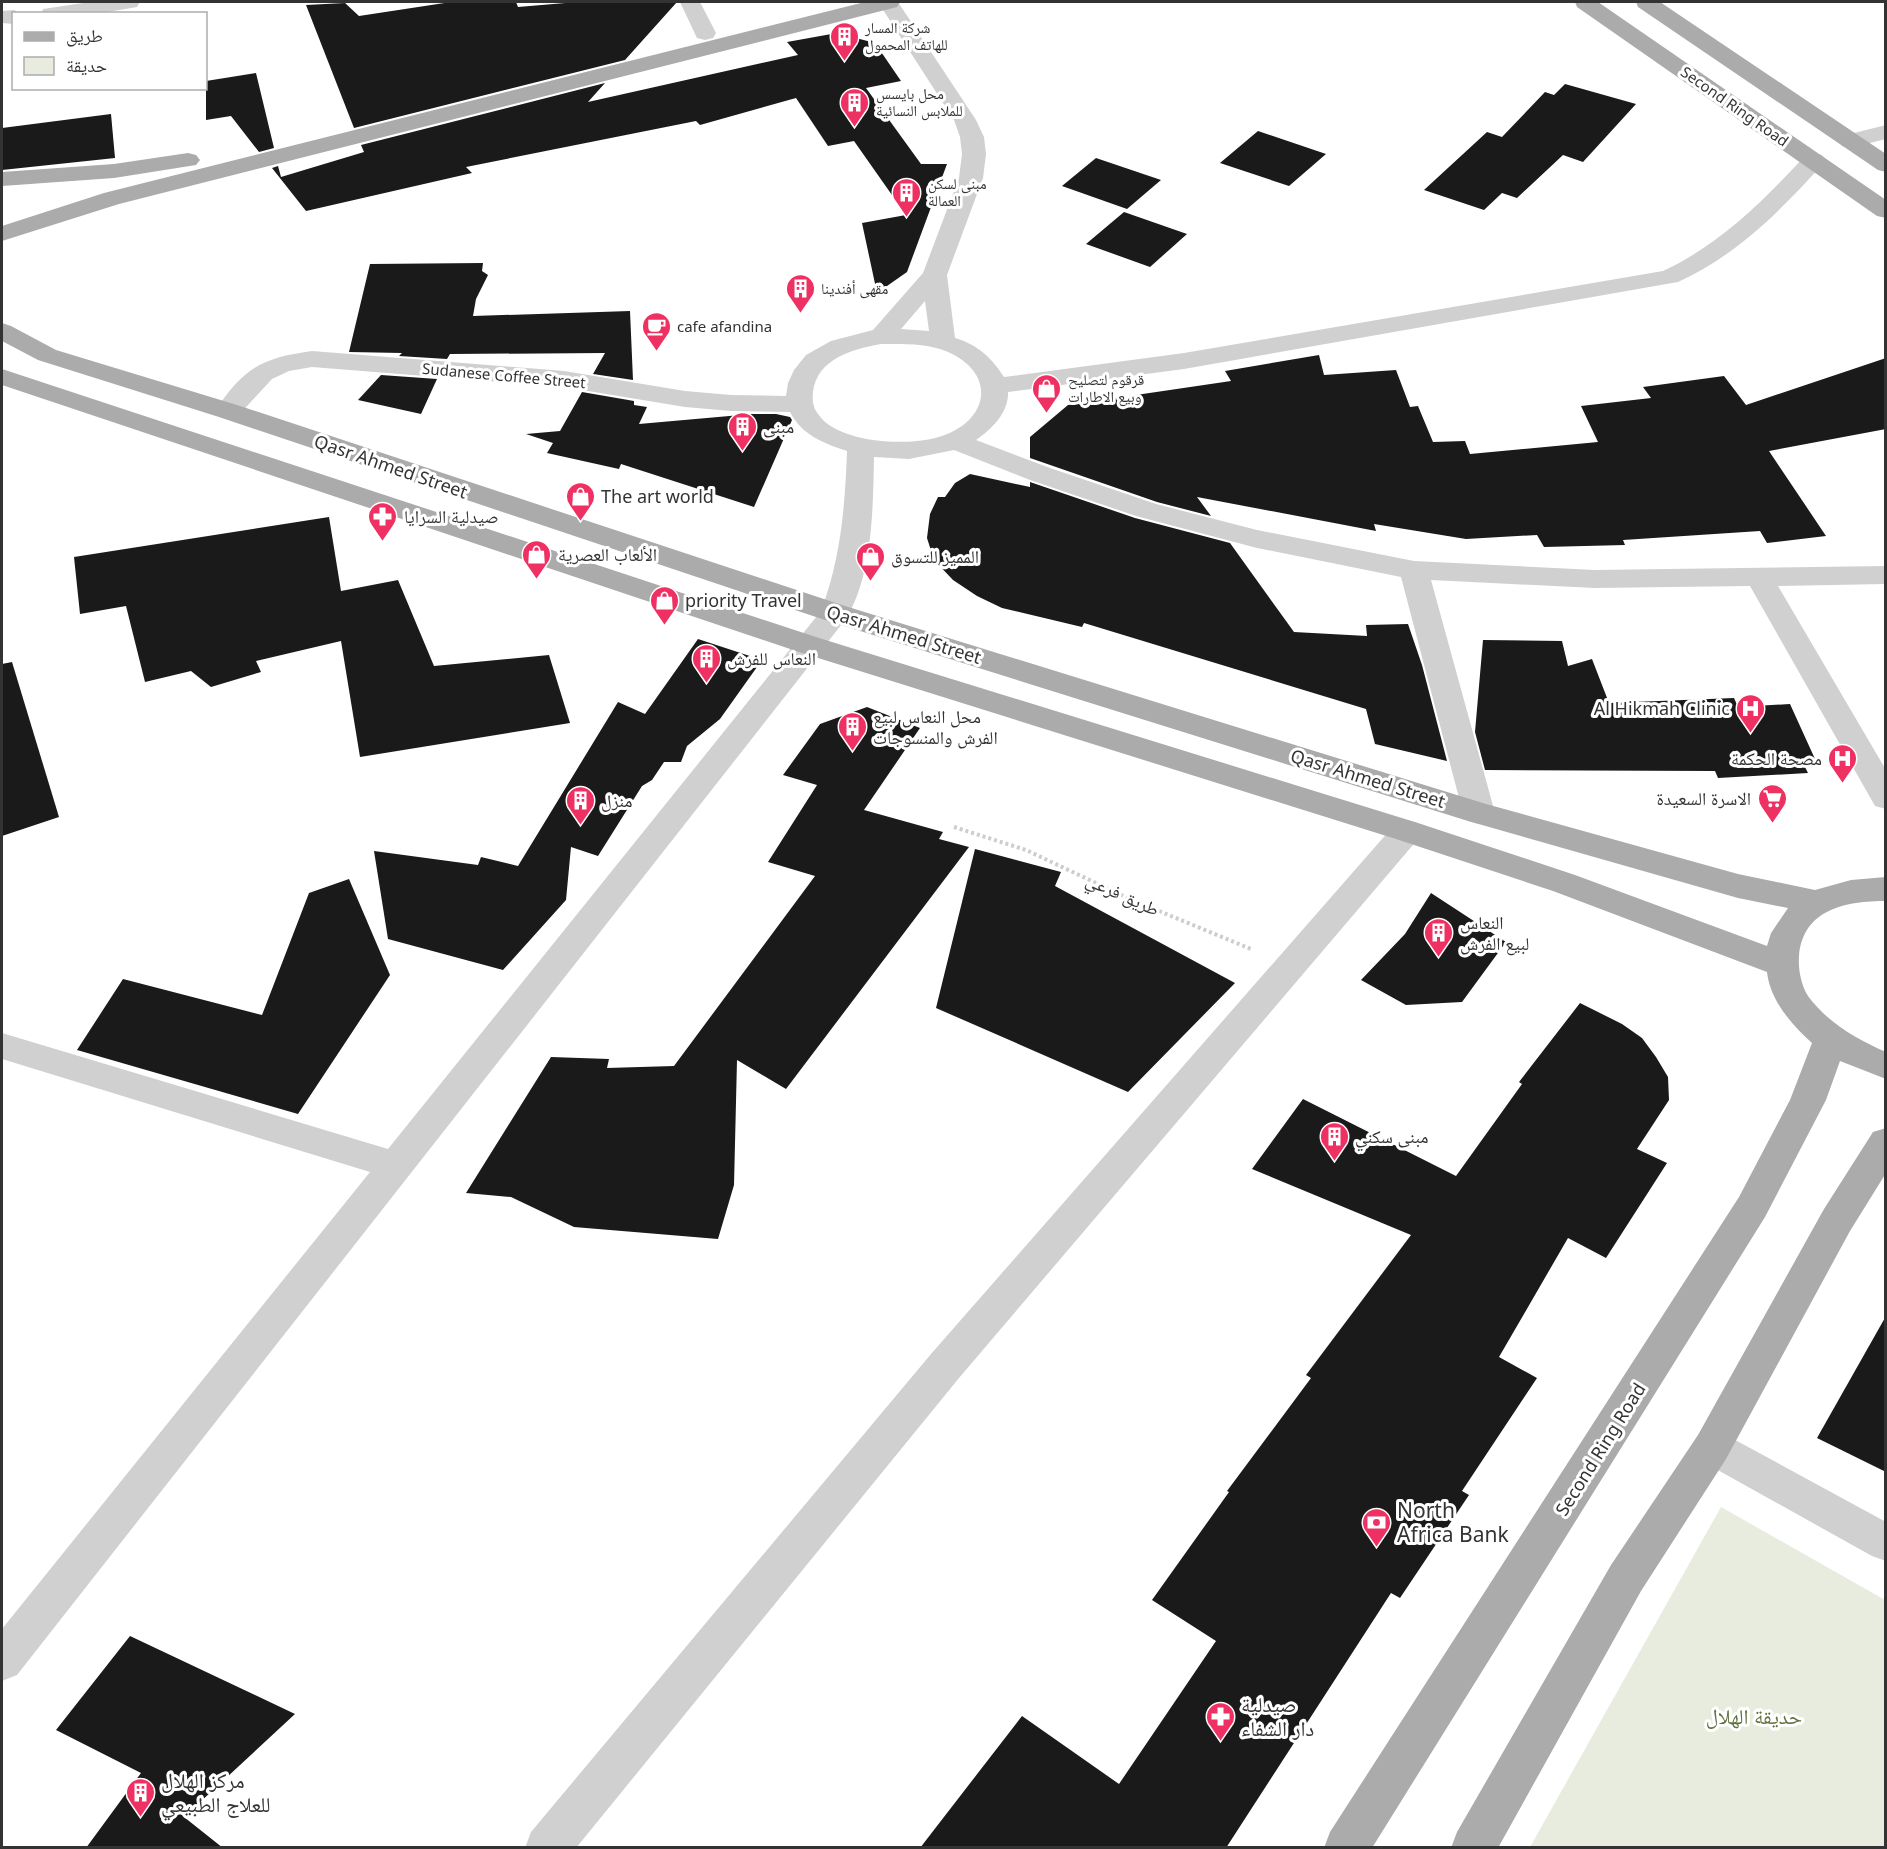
<svg xmlns="http://www.w3.org/2000/svg" width="1887" height="1849" font-family="'Noto Sans','Noto Naskh Arabic',sans-serif">
<style>
.green{fill:#e8ecde}
.building{fill:#1a1a1a}
.lines{fill:none;stroke-linecap:round;stroke-linejoin:round}
.path{stroke:#cdcdcd;stroke-width:4;stroke-dasharray:3 3;stroke-linecap:butt}
.minor{fill:#d0d0d0;fill-rule:evenodd}
.major{fill:#ababab;fill-rule:evenodd}
.labels{text-anchor:middle;dominant-baseline:central;stroke-width:6;stroke-linejoin:round;paint-order:stroke}
.far-poi-label{font-size:15px;fill:#333;stroke:#fff;text-anchor:start}
.far-street-label{font-size:15px;fill:#333;stroke:#fff}
.poi-label{font-size:18px;fill:#333;stroke:#fff;text-anchor:start}
.street-label{font-size:18px;fill:#333;stroke:#fff}
.near-poi-label{font-size:21px;fill:#333;stroke:#fff;text-anchor:start}
.near-park-label{font-size:21px;fill:#60723d;stroke:#fff}
</style>
<rect width="100%" height="100%" fill="#fff"/>
<polygon class="green" points="1721,1507 1885,1600 1885,1847 1530,1847"/>
<g class="building">
<polygon points="451,2 516,2 518,7 577,2 677,2 625,60 354,128 306,5 345,3 359,16"/>
<polygon points="837,33 875,43 901,81 866,88 921,164 947,164 907,272 877,293 862,223 906,215 854,141 828,146 796,98 700,125 696,121 466,167 472,173 306,211 272,168 278,166 281,177 364,152 361,145 605,83 588,102 798,55 787,42"/>
<polygon points="256,73 274,148 259,152 231,116 206,120 206,81"/>
<polygon points="1565,84 1636,104 1583,162 1563,155 1517,198 1502,193 1484,210 1424,190 1487,132 1502,137 1545,92 1554,95"/>
<polygon points="111,114 115,158 2,170 2,128"/>
<polygon points="1258,131 1326,154 1289,186 1220,163"/>
<polygon points="1096,158 1161,180 1127,209 1062,186"/>
<polygon points="1124,212 1187,234 1150,267 1086,244"/>
<polygon points="483,263 482,271 488,275 476,299 473,316 630,311 633,380 593,374 605,353 450,354 447,359 399,356 402,353 349,352 370,264"/>
<polygon points="1319,355 1324,375 1396,370 1410,407 1418,406 1433,442 1465,441 1470,454 1598,442 1581,406 1651,398 1643,387 1724,376 1746,405 1886,358 1886,429 1769,451 1826,536 1767,543 1760,531 1623,540 1625,545 1544,547 1537,535 1466,539 1374,524 1376,531 1197,497 1211,516 1157,502 1030,458 1030,437 1068,405 1231,381 1225,371"/>
<polygon points="381,375 437,379 421,414 358,400"/>
<polygon points="582,392 634,401 634,405 647,407 639,424 752,414 776,414 790,417 792,420 754,507 621,464 619,469 547,453 553,443 526,434 560,431"/>
<polygon points="970,474 1030,487 1030,482 1135,518 1230,543 1294,632 1367,636 1366,625 1408,624 1422,665 1447,761 1375,744 1366,709 1084,623 1082,627 1002,608 977,596 953,580 934,560 927,538 930,514 938,497 945,497 955,483"/>
<polygon points="329,517 341,591 398,580 434,666 549,655 570,723 360,757 341,641 256,661 261,672 211,687 191,671 145,682 126,606 80,614 74,557"/>
<polygon points="698,639 762,660 720,719 687,746 681,762 664,762 652,780 642,786 598,856 571,847 566,900 503,970 388,939 374,851 478,865 481,857 518,866 618,702 645,714"/>
<polygon points="1483,640 1562,641 1568,666 1592,659 1609,703 1734,698 1738,707 1790,704 1815,759 1801,759 1808,773 1718,778 1715,771 1485,770 1475,732"/>
<polygon points="12,662 59,817 2,836 2,664"/>
<polygon points="867,707 920,728 864,810 943,832 939,839 969,847 786,1089 737,1060 734,1185 718,1239 574,1227 511,1197 466,1193 551,1057 609,1059 607,1068 674,1066 815,876 768,862 817,785 783,775 820,724"/>
<polygon points="975,849 1061,872 1055,886 1235,983 1128,1092 936,1008"/>
<polygon points="349,879 390,975 298,1114 77,1050 123,979 262,1015 309,893"/>
<polygon points="1431,893 1506,942 1462,1002 1406,1005 1361,980 1405,934"/>
<polygon points="1580,1003 1622,1024 1642,1038 1656,1057 1668,1077 1669,1100 1637,1149 1667,1163 1606,1258 1568,1238 1499,1357 1537,1378 1462,1491 1469,1495 1400,1598 1391,1593 1226,1848 920,1848 1022,1716 1119,1784 1216,1641 1152,1600 1229,1492 1227,1491 1311,1378 1306,1375 1411,1235 1252,1169 1303,1099 1456,1176 1522,1084 1519,1082"/>
<polygon points="1886,1316 1886,1472 1817,1438"/>
<polygon points="130,1636 295,1714 184,1817 223,1848 86,1848 141,1773 56,1730"/>
</g>
<g class="lines">
<polyline class="path" points="954,827 1026,850 1130,899 1251,949"/>
<g class="minor">
<polygon points="90,2 140,2 137,7 96,14 41,14 43,9"/>
<polygon points="680,2 700,2 716,33 713,38 705,40 697,38"/>
<path d="M 878,2 L 898,2 L 976,120 L 984,137 L 986,154 L 983,178 L 947,275 L 955,338 C 978,345 991,357 1004,377 L 1184,353 L 1663,271 C 1721,244 1763,201 1806,155 L 1814,153 L 1822,155 L 1826,160 L 1822,165 C 1779,212 1737,255 1678,282 L 1184,369 L 1008,392 C 1009,412 992,429 976,440 L 1050,468 L 1156,504 L 1257,530 L 1414,561 L 1595,570 L 1886,566 L 1886,584 L 1778,586 L 1886,770 L 1886,809 L 1875,806 L 1750,586 L 1595,588 L 1431,580 L 1495,813 L 1490,821 L 1479,824 L 1468,821 L 1463,813 L 1401,577 L 1257,548 L 1136,516 L 1030,480 L 954,450 L 909,459 L 874,457 C 873,506 873,577 845,620 L 17,1675 L 2,1681 L 2,1629 L 370,1172 L 2,1059 L 2,1033 L 388,1149 L 821,611 C 841,558 845,506 847,451 C 823,443 802,435 790,412 L 731,411 L 685,407 L 564,387 L 312,367 L 289,371 L 272,379 L 237,417 L 228,419 L 219,417 L 215,411 C 244,368 261,358 312,351 L 564,371 L 685,391 L 731,395 L 786,396 L 788,383 L 794,370 L 806,355 L 831,341 L 873,330 L 923,273 L 959,178 L 962,154 L 960,137 L 954,120 ZM 925,301 L 929,331 L 901,329 ZM 881,344 C 903,344 928,343 948,352 C 997,374 989,420 942,436 C 911,447 838,444 818,414 C 813,408 812,400 813,392 C 817,359 852,349 881,344 Z"/>
<polygon points="14,10 22,14 14,14 14,24 2,23 2,11"/>
<polygon points="1886,125 1886,139 1850,148 1842,146 1838,141 1842,136"/>
<polygon points="1407,820 1418,823 1423,831 1418,839 959,1378 576,1848 525,1848 531,1832 931,1354 1396,823"/>
<polygon points="1712,1430 1726,1435 1886,1522 1886,1561 1872,1556 1698,1459 1692,1447 1698,1435"/>
</g>
<g class="major">
<polygon points="865,2 900,2 897,7 119,204 2,241 2,226 104,193"/>
<polygon points="1575,2 1598,2 1886,200 1886,218 1877,216 1577,7"/>
<polygon points="1636,2 1660,2 1886,154 1886,172 1878,170 1638,7"/>
<polygon points="188,153 196,155 200,160 196,165 114,178 2,186 2,172 114,164"/>
<path d="M 2,323 L 11,326 L 56,350 L 237,405 L 845,606 L 1486,804 L 1738,874 L 1815,890 L 1851,880 L 1886,877 L 1886,901 C 1846,901 1803,909 1799,956 C 1798,969 1801,985 1808,996 C 1827,1022 1856,1039 1886,1052 L 1886,1079 L 1840,1061 L 1826,1100 L 1765,1217 L 1372,1848 L 1324,1848 L 1330,1832 L 1739,1197 L 1790,1100 L 1812,1043 C 1791,1024 1770,1000 1767,972 L 1553,891 L 1396,839 L 799,652 L 2,385 L 2,369 L 819,638 L 1418,823 L 1575,875 L 1767,946 L 1771,933 L 1788,908 L 1738,898 L 1468,821 L 825,620 L 219,417 L 38,360 L 2,341 Z"/>
<polygon points="1886,1128 1886,1173 1850,1231 1726,1459 1641,1591 1498,1848 1451,1848 1457,1832 1611,1565 1698,1435 1824,1209 1873,1132"/>
</g>
</g>
<defs>
<symbol id="building-pin" viewBox="-11 -11 22 30"><path d="M0 17L-7.5 6A9.5 9.5 0 1 1 7.5 6Z" fill="#ee3062" stroke="#fff"/><path d="M-4-6H4V6H1V3H-1V6H-4ZM-2.5-4.3h1.7v1.8h-1.7ZM.8-4.3h1.7v1.8H.8ZM-2.5-1h1.7V.8h-1.7ZM.8-1h1.7V.8H.8Z" fill="#fff"/></symbol>
<symbol id="cafe-pin" viewBox="-11 -11 22 30"><path d="M0 17L-7.5 6A9.5 9.5 0 1 1 7.5 6Z" fill="#ee3062" stroke="#fff"/><path d="M-5.5-4.5H6V0H3Q3 3.5 0 3.5H-2.5Q-5.5 3.5-5.5 0ZM3-3.2v2h1.7v-2ZM-6 4.5H4V6H-6Z" fill="#fff"/></symbol>
<symbol id="shop-pin" viewBox="-11 -11 22 30"><path d="M0 17L-7.5 6A9.5 9.5 0 1 1 7.5 6Z" fill="#ee3062" stroke="#fff"/><path d="M-5-2.5h2.3a2.7 3.5 0 0 1 5.4 0H5L5.5 6h-11ZM-1.5-2.5h3a1.5 2.3 0 0 0-3 0Z" fill="#fff"/></symbol>
<symbol id="pharmacy-pin" viewBox="-11 -11 22 30"><path d="M0 17L-7.5 6A9.5 9.5 0 1 1 7.5 6Z" fill="#ee3062" stroke="#fff"/><path d="M-2-6h4v4h4v4h-4v4h-4v-4h-4v-4h4Z" fill="#fff"/></symbol>
<symbol id="hospital-pin" viewBox="-11 -11 22 30"><path d="M0 17L-7.5 6A9.5 9.5 0 1 1 7.5 6Z" fill="#ee3062" stroke="#fff"/><path d="M-5-5h3v3.5h4V-5h3V5h-3V1.5h-4V5h-3Z" fill="#fff"/></symbol>
<symbol id="supermarket-pin" viewBox="-11 -11 22 30"><path d="M0 17L-7.5 6A9.5 9.5 0 1 1 7.5 6Z" fill="#ee3062" stroke="#fff"/><path d="M-6-5.5h2.5l.6 2H6L4.5 2H-2.5L-4.4-4H-6ZM-1.5 3.2a1.3 1.3 0 1 0 .1 0ZM3 3.2a1.3 1.3 0 1 0 .1 0Z" fill="#fff"/></symbol>
<symbol id="bank-pin" viewBox="-11 -11 22 30"><path d="M0 17L-7.5 6A9.5 9.5 0 1 1 7.5 6Z" fill="#ee3062" stroke="#fff"/><path d="M-6-4H6V4H-6ZM0-2.3a2.3 2.3 0 1 0 0 4.6a2.3 2.3 0 1 0 0-4.6Z" fill="#fff"/></symbol>
</defs>
<g fill-rule="evenodd">
<use href="#building-pin" x="828" y="20" width="33" height="45"/>
<use href="#building-pin" x="838" y="86" width="33" height="45"/>
<use href="#building-pin" x="890" y="176" width="33" height="45"/>
<use href="#building-pin" x="784" y="272" width="33" height="45"/>
<use href="#cafe-pin" x="640" y="310" width="33" height="45"/>
<use href="#shop-pin" x="1030" y="372" width="33" height="45"/>
<use href="#building-pin" x="726" y="410" width="33" height="45"/>
<use href="#shop-pin" x="564" y="480" width="33" height="45"/>
<use href="#pharmacy-pin" x="366" y="500" width="33" height="45"/>
<use href="#shop-pin" x="520" y="538" width="33" height="45"/>
<use href="#shop-pin" x="854" y="540" width="33" height="45"/>
<use href="#shop-pin" x="648" y="584" width="33" height="45"/>
<use href="#building-pin" x="690" y="642" width="33" height="45"/>
<use href="#hospital-pin" x="1734" y="692" width="33" height="45"/>
<use href="#building-pin" x="836" y="710" width="33" height="45"/>
<use href="#hospital-pin" x="1826" y="742" width="33" height="45"/>
<use href="#supermarket-pin" x="1756" y="782" width="33" height="45"/>
<use href="#building-pin" x="564" y="784" width="33" height="45"/>
<use href="#building-pin" x="1422" y="916" width="33" height="45"/>
<use href="#building-pin" x="1318" y="1120" width="33" height="45"/>
<use href="#bank-pin" x="1360" y="1506" width="33" height="45"/>
<use href="#pharmacy-pin" x="1204" y="1700" width="33" height="45"/>
<use href="#building-pin" x="124" y="1776" width="33" height="45"/>
</g>
<g class="labels">
<g class="far-poi-label">
<text x="865" y="27">شركة المسار<tspan x="865" dy="17">للهاتف المحمول</tspan></text>
<text x="876" y="93">محل بايسس<tspan x="876" dy="17">للملابس النسائية</tspan></text>
<text x="928" y="183">مبنى لسكن<tspan x="928" dy="17">العمالة</tspan></text>
<text x="821" y="288">مقهى أفندينا</text>
<text x="677" y="326">cafe afandina</text>
<text x="1068" y="379">قرقوم لتصليح<tspan x="1068" dy="17">وبيع الاطارات</tspan></text>
</g>
<g class="far-street-label">
<text transform="translate(1735 106) rotate(35)">Second Ring Road</text>
<text transform="translate(504 375) rotate(5)">Sudanese Coffee Street</text>
</g>
<g class="poi-label">
<text x="763" y="426">مبنى</text>
<text x="601" y="496">The art world</text>
<text x="404" y="516">صيدلية السرايا</text>
<text x="558" y="554">الألعاب العصرية</text>
<text x="891" y="556">المميز للتسوق</text>
<text x="685" y="600">priority Travel</text>
<text x="727" y="658">النعاس للفرش</text>
<text x="1730" y="708" text-anchor="end">Al Hikmah Clinic</text>
<text x="873" y="716">محل النعاس لبيع<tspan x="873" dy="21">الفرش والمنسوجات</tspan></text>
<text x="1822" y="758" text-anchor="end">مصحة الحكمة</text>
<text x="1751" y="798" text-anchor="end">الاسرة السعيدة</text>
<text x="601" y="800">منزل</text>
<text x="1460" y="922">النعاس<tspan x="1460" dy="21">لبيع الفرش</tspan></text>
<text x="1355" y="1136">مبنى سكني</text>
</g>
<g class="street-label">
<text transform="translate(391 466) rotate(19)">Qasr Ahmed Street</text>
<text transform="translate(904 634) rotate(17)">Qasr Ahmed Street</text>
<text transform="translate(1368 778) rotate(17)">Qasr Ahmed Street</text>
<text transform="translate(1123 894) rotate(24)">طريق فرعي</text>
<text transform="translate(1600 1449) rotate(-58)">Second Ring Road</text>
</g>
<g class="near-poi-label">
<text x="1397" y="1510">North<tspan x="1397" dy="24">Africa Bank</tspan></text>
<text x="1241" y="1704">صيدلية<tspan x="1241" dy="24">دار الشفاء</tspan></text>
<text x="161" y="1780">مركز الهلال<tspan x="161" dy="24">للعلاج الطبيعي</tspan></text>
</g>
<g class="near-park-label">
<text x="1754" y="1716">حديقة الهلال</text>
</g>
</g>
<rect width="1887" height="1849" fill="none" stroke="#333333" stroke-width="6"/>
<rect x="12" y="12" width="195" height="78" fill="#ffffff" stroke="#adadad" stroke-width="1.5"/>
<rect x="24" y="32" width="30" height="9" fill="#ababab" stroke="#adadad" stroke-width="1.5"/>
<text x="66" y="42" font-size="18" fill="#333333">طريق</text>
<rect x="24" y="57" width="30" height="18" fill="#e8ecde" stroke="#adadad" stroke-width="1.5"/>
<text x="66" y="72" font-size="18" fill="#333333">حديقة</text>
</svg>
